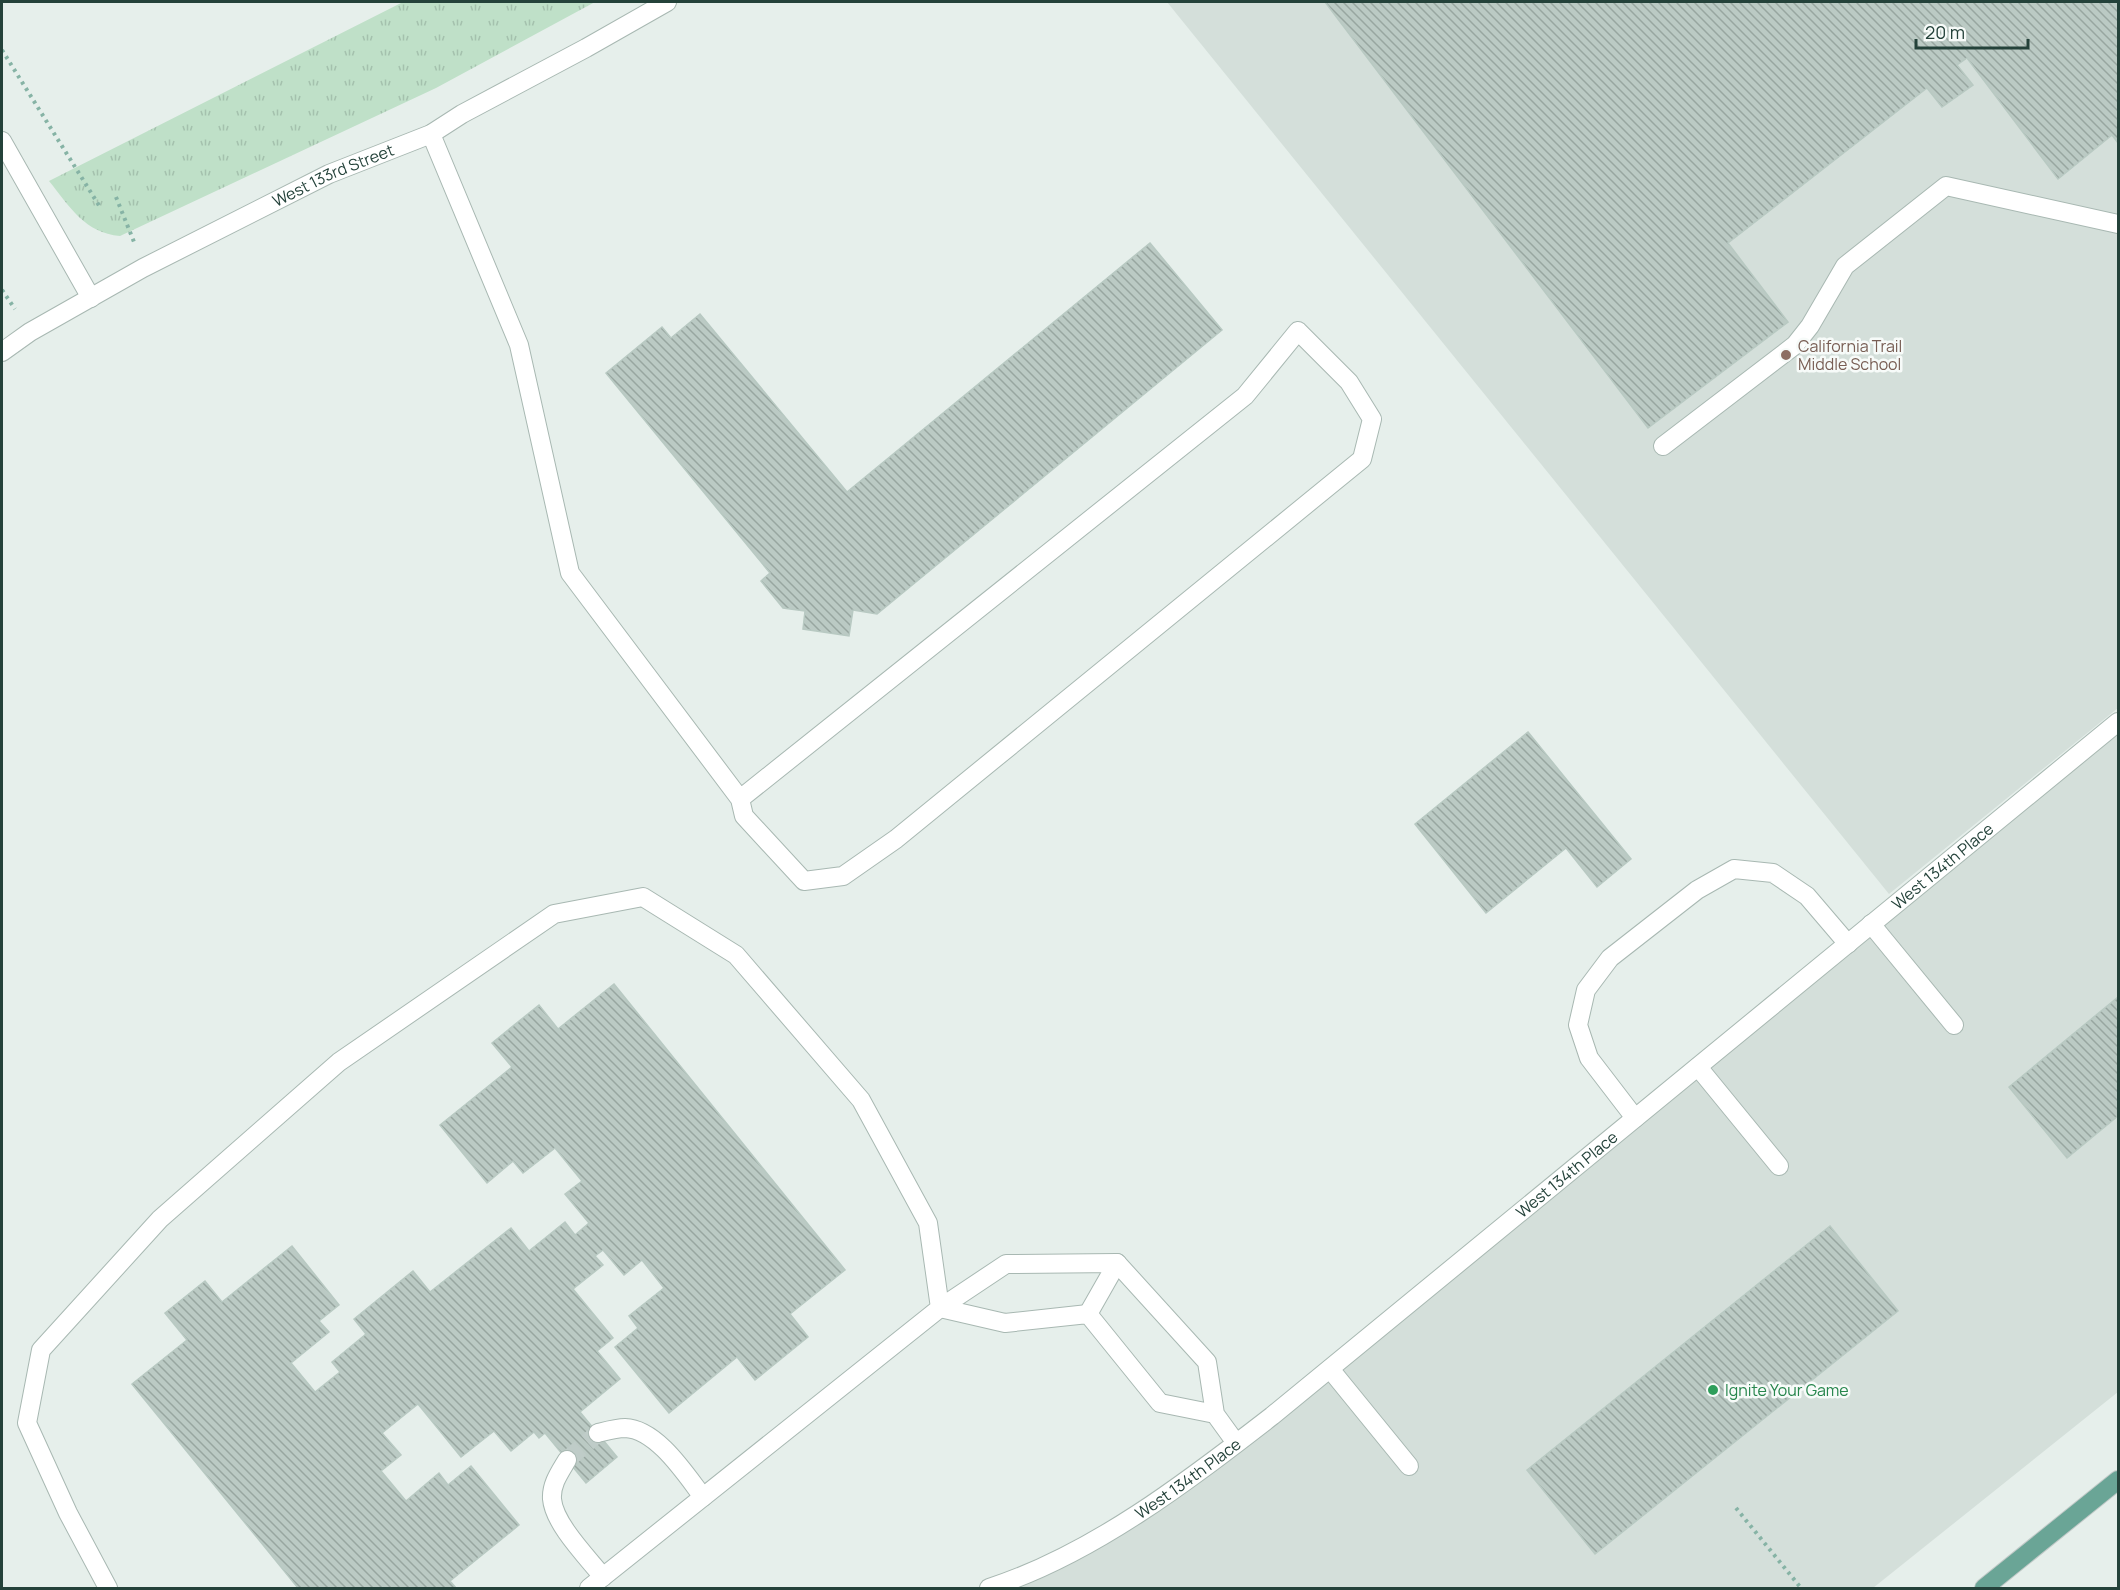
<svg xmlns="http://www.w3.org/2000/svg" width="2120" height="1590" font-family="Manrope,sans-serif">
<style>
.built{fill:#d4dfda}
.grass{fill:url(#grass-tufts)}
.building{fill:url(#building-back-hatch);stroke:#b8c9c2;stroke-width:1.5}
.lines{fill:none;stroke-linecap:round;stroke-linejoin:round}
.minor-tunnel{stroke:#bfccc8;stroke-width:18;stroke-dasharray:18 9;stroke-linecap:butt}
.minor-casing{stroke:#a8b8b2;stroke-width:20}
.major-casing{stroke:#c2cac8;stroke-width:20}
.path{stroke:#86b3a5;stroke-width:4;stroke-dasharray:3 4.5;stroke-linecap:butt}
.minor{stroke:#fff;stroke-width:18}
.major{stroke:#6aa596;stroke-width:18}
.education-dot{fill:#8d6e63;stroke:#f7fbf9;stroke-width:2}
.leisure-dot{fill:#2e9e5b;stroke:#f7fbf9;stroke-width:2}
.labels{text-anchor:middle;dominant-baseline:central;stroke-width:5;stroke-linejoin:round;paint-order:stroke}
.street-label{font-size:16px;fill:#24423a;stroke:#f7fbf9}
.education-label{font-size:16px;fill:#785e54;stroke:#f7fbf9;text-anchor:start}
.leisure-label{font-size:16px;fill:#27864d;stroke:#f7fbf9;text-anchor:start}
</style>
<defs>
<pattern id="grass-tufts" width="24" height="20" patternUnits="userSpaceOnUse" patternTransform="scale(1.5)"><rect width="24" height="20" fill="#bfe0c8"/><path d="M3 7l-1-3M5 7V3M7 7l1-3M15 17l-1-3M17 17v-4M19 17l1-3" fill="none" stroke="#a4c1ad"/></pattern>
<pattern id="building-back-hatch" width="6" height="6" patternUnits="userSpaceOnUse" patternTransform="scale(1.5)"><rect width="6" height="6" fill="#bbcac4"/><path d="M-1 5l2 2M0 0l6 6M5-1l2 2" fill="none" stroke="#98a6a0"/></pattern>
</defs>
<rect width="100%" height="100%" fill="#e6efeb"/>
<g class="built">
<polygon points="1167,2 2118,2 2118,708 1889,894"/>
<polygon points="2118,719 2118,1392 1873,1588 990,1588 1192,1477"/>
</g>
<path class="grass" d="M 403,2 L 595,2 L 436,88 L 120,236 C 85,233 70,207 49,181 Z"/>
<g class="building">
<polygon points="1325,2 2118,2 2118,143 2112,135 2058,179 1967,58 1957,65 1973,85 1942,107 1927,88 1728,243 1788,322 1648,428"/>
<polygon points="1150,243 1222,330 877,614 853,610 849,636 803,629 805,611 783,608 761,581 770,573 606,373 662,327 671,338 700,314 847,492"/>
<polygon points="1528,732 1631,859 1597,887 1566,848 1486,913 1415,824"/>
<polygon points="614,984 845,1270 790,1314 808,1337 755,1380 737,1357 669,1413 615,1347 638,1328 629,1316 664,1288 642,1260 624,1275 603,1250 595,1256 603,1265 573,1289 613,1338 597,1351 620,1379 580,1412 617,1457 586,1483 545,1433 539,1438 534,1432 511,1451 494,1431 461,1457 418,1404 382,1433 401,1455 381,1471 406,1501 439,1473 448,1485 471,1466 519,1525 450,1581 456,1588 298,1588 132,1384 187,1340 165,1313 205,1281 222,1302 292,1246 339,1305 319,1321 329,1332 291,1363 315,1392 340,1372 332,1362 366,1334 354,1319 413,1271 430,1292 511,1228 529,1251 565,1222 575,1235 589,1223 565,1194 582,1181 555,1148 523,1173 513,1161 487,1183 440,1125 512,1067 492,1043 539,1005 558,1029"/>
<polygon points="2118,997 2118,1116 2067,1158 2009,1087"/>
<polygon points="1830,1226 1898,1311 1595,1554 1527,1470"/>
</g>
<g class="lines">
<polyline class="minor-tunnel" points="567,1460 598,1433"/>
<defs>
<g id="minor">
<polyline points="431,134 519,345 570,573 740,799 1245,396 1298,331 1349,382 1372,419 1362,459 896,839 843,876 804,881 744,816 740,799"/>
<polyline points="2,141 91,298"/>
<path id="s1" d="M 2,352 L 30,332 L 143,268 L 329,174 L 431,134 L 462,114 L 586,48 L 667,2"/>
<polyline points="1663,446 1795,345 1810,326 1845,266 1946,186 2118,224"/>
<polyline points="1871,924 1954,1025"/>
<polyline points="1698,1067 1779,1166"/>
<polyline points="1635,1118 1589,1058 1578,1025 1586,990 1610,958 1697,890 1734,869 1773,873 1807,896 1848,944"/>
<polyline points="1088,1314 1117,1263"/>
<polyline points="1330,1369 1409,1466"/>
<polyline points="1215,1414 1160,1403 1088,1314 1005,1323 940,1308 1006,1264 1117,1263 1207,1362 1215,1414 1236,1443"/>
<path d="M 598,1433 C 606,1431 617,1428 625,1428 C 657,1429 686,1475 703,1497"/>
<path d="M 567,1460 C 560,1472 551,1484 552,1499 C 554,1524 588,1558 603,1577"/>
<polyline points="108,1588 68,1513 27,1423 41,1350 160,1219 339,1062 554,914 643,897 736,955 861,1100 928,1223 940,1308 589,1588"/>
<path id="s2" d="M 989,1588 C 1092,1555 1188,1481 1272,1416 L 2118,722"/>
</g>
<polyline id="major" points="1984,1588 2118,1480"/>
</defs>
<use href="#minor" class="minor-casing"/>
<use href="#major" class="major-casing"/>
<g class="path">
<polyline points="2,50 100,207"/>
<polyline points="116,197 134,242"/>
<polyline points="2,290 15,309"/>
<polyline points="1736,1508 1801,1588"/>
</g>
<use href="#minor" class="minor"/>
<use href="#major" class="major"/>
</g>
<circle class="education-dot" cx="1786" cy="355" r="6"/>
<circle class="leisure-dot" cx="1713" cy="1390" r="6"/>
<g class="labels">
<g class="street-label">
<text stroke="none"><textPath href="#s1" startOffset="376">West 133rd Street</textPath></text>
<text stroke="none"><textPath href="#s2" startOffset="1200">West 134th Place</textPath></text>
<text stroke="none"><textPath href="#s2" startOffset="714">West 134th Place</textPath></text>
<text stroke="none"><textPath href="#s2" startOffset="228">West 134th Place</textPath></text>
</g>
<g class="education-label">
<text x="1798" y="346">California Trail<tspan x="1798" dy="18">Middle School</tspan></text>
</g>
<g class="leisure-label">
<text x="1725" y="1390">Ignite Your Game</text>
</g>
</g>
<rect width="2120" height="1590" fill="none" stroke="#24423a" stroke-width="6"/>
<path d="M1916 39v9h112v-9" fill="none" stroke="#24423a" stroke-width="3"/>
<text x="1925" y="39" font-size="18" fill="#24423a" stroke="#f7fbf9" stroke-width="4.5" paint-order="stroke">20 m</text>
</svg>
